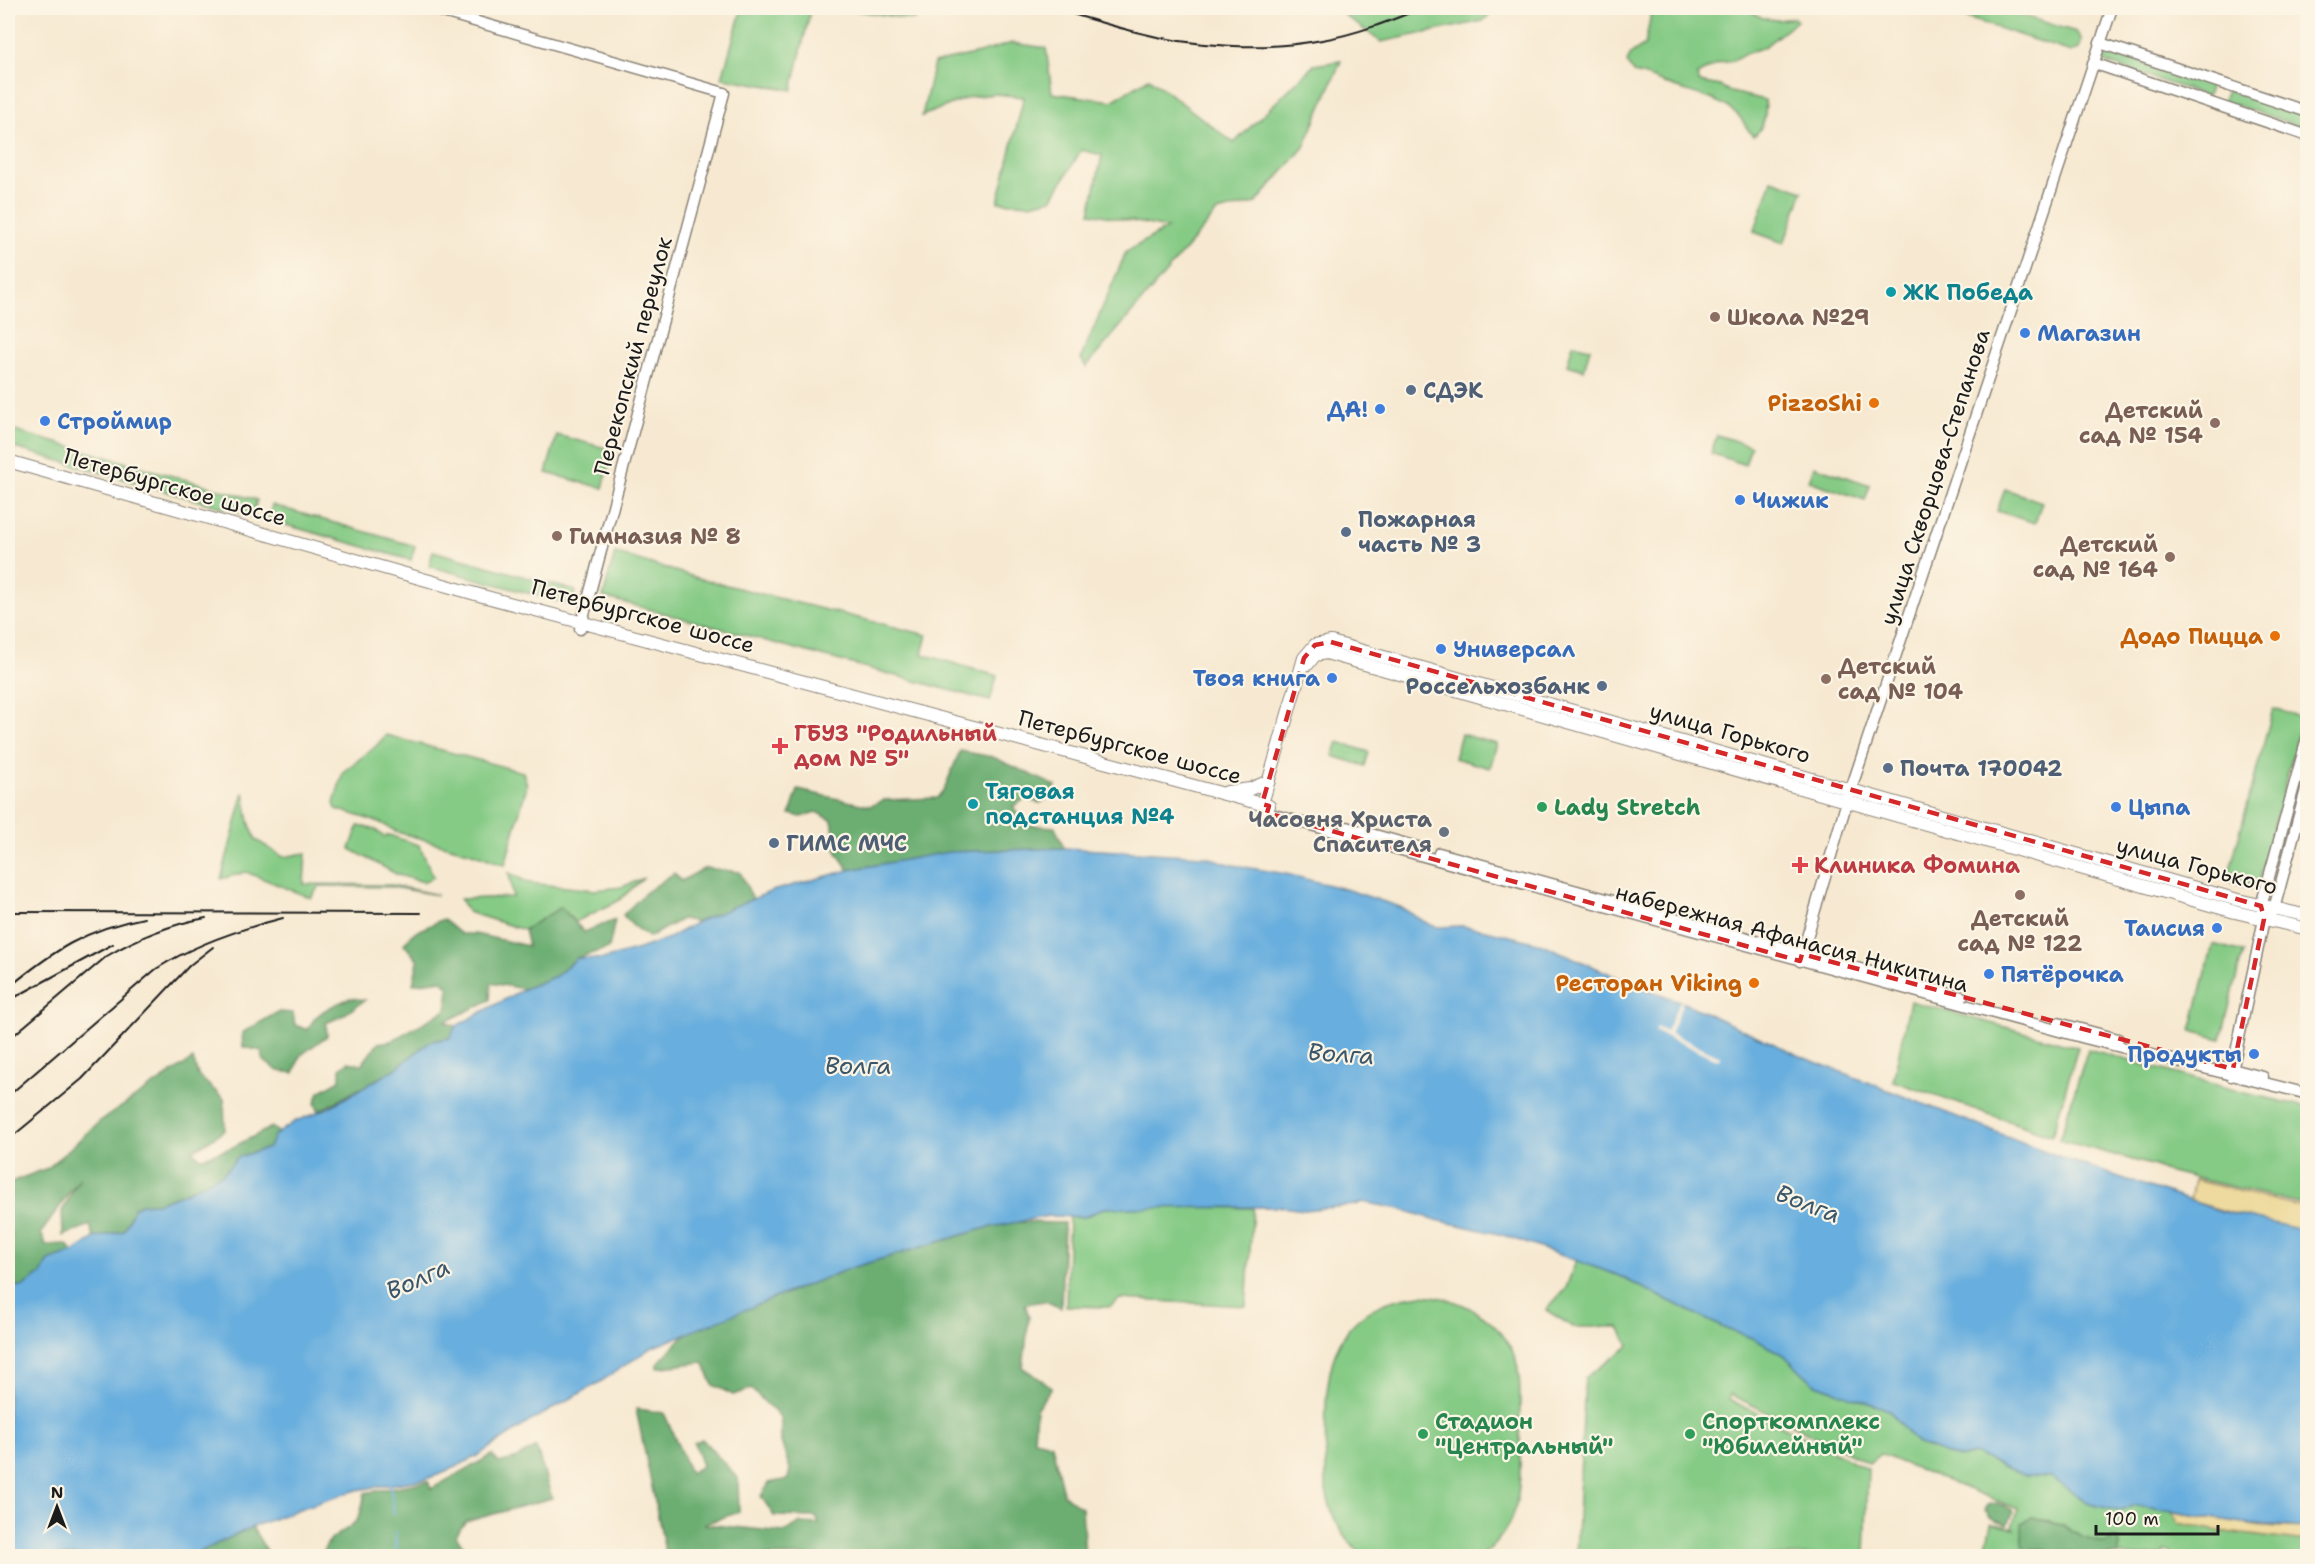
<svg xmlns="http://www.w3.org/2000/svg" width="2315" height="1564" font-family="'Shantell Sans',sans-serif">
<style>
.green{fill:#85ca85;stroke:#507350;stroke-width:1.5}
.forest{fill:#6cae72;stroke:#446547;stroke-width:1.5}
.sand{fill:#eeda9e;stroke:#857b5d;stroke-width:1.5}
.water{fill:#68aede;stroke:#42657d;stroke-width:1.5}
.pier{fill:#f7e9d1}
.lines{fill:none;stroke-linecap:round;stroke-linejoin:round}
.stream{stroke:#68aede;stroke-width:2}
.tertiary-casing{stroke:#8a8276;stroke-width:13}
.secondary-casing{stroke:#8a8276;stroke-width:13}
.primary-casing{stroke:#8a8276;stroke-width:14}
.tertiary{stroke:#fff;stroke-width:10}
.secondary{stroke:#fff;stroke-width:10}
.primary{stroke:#fff;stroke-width:12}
.rail{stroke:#1c1c1c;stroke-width:2}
.marked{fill:none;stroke:#d62828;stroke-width:4.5;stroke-dasharray:12 8;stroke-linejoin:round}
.culture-dot{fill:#0f9aa8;stroke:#fcf5e5;stroke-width:2}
.education-dot{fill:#8d6e63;stroke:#fcf5e5;stroke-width:2}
.shop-dot{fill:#3f7fe0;stroke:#fcf5e5;stroke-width:2}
.service-dot{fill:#5c6f8a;stroke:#fcf5e5;stroke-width:2}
.food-dot{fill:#e8710a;stroke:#fcf5e5;stroke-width:2}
.health-dot{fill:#e0444e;stroke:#fcf5e5;stroke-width:2}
.leisure-dot{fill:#2e9e5b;stroke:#fcf5e5;stroke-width:2}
.worship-dot{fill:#6b7280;stroke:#fcf5e5;stroke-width:2}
.labels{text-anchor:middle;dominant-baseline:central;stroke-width:4.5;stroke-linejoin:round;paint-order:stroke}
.culture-label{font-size:22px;font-weight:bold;fill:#0d838f;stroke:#fcf5e5;text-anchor:start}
.education-label{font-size:22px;font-weight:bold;fill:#785e54;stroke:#fcf5e5;text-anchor:start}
.shop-label{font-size:22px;font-weight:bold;fill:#366cbe;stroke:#fcf5e5;text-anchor:start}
.street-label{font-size:22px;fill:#1c1c1c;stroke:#fcf5e5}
.service-label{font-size:22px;font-weight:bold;fill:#4e5e75;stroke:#fcf5e5;text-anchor:start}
.food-label{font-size:22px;font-weight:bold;fill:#c56008;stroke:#fcf5e5;text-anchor:end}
.health-label{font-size:22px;font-weight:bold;fill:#be3a42;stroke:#fcf5e5;text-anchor:start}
.leisure-label{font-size:22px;font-weight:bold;fill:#27864d;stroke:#fcf5e5;text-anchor:start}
.worship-label{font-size:22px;font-weight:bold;fill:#5b616d;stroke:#fcf5e5;text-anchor:end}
.water-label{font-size:24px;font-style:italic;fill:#3a566a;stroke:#fcf5e5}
</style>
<rect width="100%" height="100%" fill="#fcf5e5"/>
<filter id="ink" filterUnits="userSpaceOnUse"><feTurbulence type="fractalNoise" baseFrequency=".0167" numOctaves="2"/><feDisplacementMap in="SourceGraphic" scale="12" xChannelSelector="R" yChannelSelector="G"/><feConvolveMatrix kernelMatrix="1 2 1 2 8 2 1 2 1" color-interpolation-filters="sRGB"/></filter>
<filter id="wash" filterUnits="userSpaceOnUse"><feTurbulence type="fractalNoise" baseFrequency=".008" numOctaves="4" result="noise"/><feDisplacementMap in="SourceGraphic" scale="24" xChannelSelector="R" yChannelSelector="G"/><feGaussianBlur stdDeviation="1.35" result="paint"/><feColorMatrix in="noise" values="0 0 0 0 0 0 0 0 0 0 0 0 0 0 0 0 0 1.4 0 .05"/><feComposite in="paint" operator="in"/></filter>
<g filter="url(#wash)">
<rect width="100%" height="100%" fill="#f7e9d1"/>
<g class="green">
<polygon points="742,8 811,8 792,90 722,78"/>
<polygon points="840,8 921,8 915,20"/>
<polygon points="1347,8 1496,8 1483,21 1381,42 1344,15"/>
<path d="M 1652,8 L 1748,8 C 1761,22 1776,21 1794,18 L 1797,21 L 1764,47 L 1745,54 L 1733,61 L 1719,63 L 1697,75 L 1699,82 L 1720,86 L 1731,92 L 1765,100 C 1767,112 1764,130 1753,136 C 1747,130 1744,121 1737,114 C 1721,100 1696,94 1677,88 C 1661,83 1651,76 1633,73 L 1627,62 L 1631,54 L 1645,45 Z"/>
<polygon points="1937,8 1998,8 2076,32 2082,40 2079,49 2071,52"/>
<polygon points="1012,43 1046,48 1052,93 1112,101 1149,78 1234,143 1314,65 1341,61 1304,147 1256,203 1217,212 1086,367 1081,358 1126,252 1167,228 1090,213 1102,155 1081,150 1052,199 1030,204 998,202 1024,97 995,94 969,97 922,116 934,63 979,53"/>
<polygon points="2108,51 2211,85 2207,96 2104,62"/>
<polygon points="2227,90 2307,116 2307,129 2223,101"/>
<polygon points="1772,180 1803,191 1784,243 1754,232"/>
<polygon points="1573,344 1590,348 1584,370 1567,365"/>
<polygon points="8,429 257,500 252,516 8,446"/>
<polygon points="557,435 613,450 603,488 546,473"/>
<polygon points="1717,435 1751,446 1745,465 1711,453"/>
<polygon points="1814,466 1870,485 1865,500 1809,481"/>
<polygon points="2005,489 2042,502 2035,523 1997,511"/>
<polygon points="272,505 415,546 411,560 268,520"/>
<polygon points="433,551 576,591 572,605 429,566"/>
<polygon points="615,553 698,578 927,635 922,654 997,676 990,701 603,597"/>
<polygon points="2273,709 2303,717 2257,889 2227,881"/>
<polygon points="1461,734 1497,744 1490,768 1454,758"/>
<polygon points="386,735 523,772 527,785 505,865 472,853 397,832 381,823 336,809 334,803 343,772 375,747"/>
<polygon points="1338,742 1369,752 1365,766 1333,756"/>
<polygon points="244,792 249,822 256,840 283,857 306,853 304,884 392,885 438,895 392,887 319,886 311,898 246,872 221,879"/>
<polygon points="358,826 375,829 384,837 389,835 419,845 434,877 424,882 398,875 350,849"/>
<polygon points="509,873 529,883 595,890 622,887 644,878 618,901 575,922 561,908 524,930 468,912 460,899 513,897"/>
<polygon points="2213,944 2243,952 2221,1039 2191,1031"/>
<polygon points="1910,1001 2078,1047 2052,1136 1893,1081"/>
<polygon points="2088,1049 2245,1093 2307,1107 2307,1205 2166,1171 2155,1166 2059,1140"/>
<polygon points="1172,1207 1253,1208 1246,1306 1120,1299 1109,1307 1066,1306 1069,1217 1084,1217 1105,1208"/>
<polygon points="1576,1260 1617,1275 1726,1329 1755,1339 1785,1356 1814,1383 1889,1410 1916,1443 1958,1458 1974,1454 2026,1476 2051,1477 2090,1504 2118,1511 2132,1505 2173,1512 2179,1523 2219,1531 2307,1542 2307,1556 2172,1556 2170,1552 2164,1551 2163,1556 2118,1556 2118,1548 2110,1541 2104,1544 2081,1537 2064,1526 2032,1517 2051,1552 2066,1551 2084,1556 2058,1552 2043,1556 1984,1556 1991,1523 2015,1529 2013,1527 2018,1509 1880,1454 1869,1463 1730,1394 1729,1399 1868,1469 1865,1556 1576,1556 1585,1378 1629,1346 1619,1327 1573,1327 1546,1310 1566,1288"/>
<path d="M 1422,1295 C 1467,1298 1514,1327 1519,1376 C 1521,1395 1519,1416 1520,1436 C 1520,1486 1524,1521 1482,1556 L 1364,1556 C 1342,1538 1331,1517 1326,1490 C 1327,1406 1308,1306 1422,1295 Z"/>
</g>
<g class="forest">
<polygon points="960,751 993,757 1056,786 1052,795 1040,803 1025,799 1013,806 1024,825 1055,827 1064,848 948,852 849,870 837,853 832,820 816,812 801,817 790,814 798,790 870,806 884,800 937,798 944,789"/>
<polygon points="705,868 740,872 753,899 697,922 682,919 649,937 633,926 623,915 645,893 674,873 681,881"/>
<polygon points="561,907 584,932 615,920 609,948 577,958 556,976 524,989 491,983 490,1000 445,1022 456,1026 450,1038 431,1041 394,1070 319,1111 315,1103 319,1092 340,1080 340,1068 348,1062 362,1064 378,1043 391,1041 446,1010 449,988 442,980 413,984 418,961 404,944 412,934 443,919 461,934 475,934 528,946 524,930"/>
<path d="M 350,998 L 365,1000 L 342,1016 L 326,1023 L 327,1036 L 300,1056 L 294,1073 L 278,1071 L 263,1060 L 262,1051 L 243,1047 L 242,1033 L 278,1012 L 293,1013 L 295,1025 L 308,1030 C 315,1011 333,1006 350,998 Z"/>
<polygon points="193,1059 198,1075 224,1099 225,1130 193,1151 201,1158 233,1147 272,1127 279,1133 274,1136 269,1148 238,1157 223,1174 182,1194 157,1203 141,1204 134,1208 124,1231 94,1238 90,1225 63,1236 62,1211 80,1178 41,1233 46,1245 66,1244 73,1252 49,1261 41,1274 22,1287 8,1285 8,1183 48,1168 100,1121"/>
<polygon points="1015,1222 1064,1223 1061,1308 1045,1301 1025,1304 1029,1317 1023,1368 1052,1387 1036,1409 1034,1440 1052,1444 1063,1494 1082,1508 1085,1556 666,1556 636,1409 664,1413 690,1473 702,1466 694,1443 702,1439 738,1478 739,1512 704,1524 784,1532 800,1523 819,1524 816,1517 774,1516 761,1496 769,1483 788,1479 790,1469 781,1442 781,1418 751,1389 733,1395 713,1385 703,1362 657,1368 657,1364 686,1333 711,1322 851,1268 982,1229"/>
<path d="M 536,1447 L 552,1498 L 465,1522 L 456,1536 L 467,1551 L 496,1547 L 502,1556 L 323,1556 C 324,1536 345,1534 357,1520 C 362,1513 363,1501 365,1493 L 428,1481 L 431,1489 L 492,1455 L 499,1463 L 517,1458 Z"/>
<polygon points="1997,1503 2012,1510 2013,1513 2008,1525 1991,1518 1985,1510 1988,1505"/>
<polygon points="2032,1517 2064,1526 2081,1537 2104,1543 2113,1538 2118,1540 2120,1545 2118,1556 2084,1556 2066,1551 2051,1552 2022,1546 2022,1523"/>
<polygon points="252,1527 268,1553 245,1556 191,1556"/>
</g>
<g class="sand">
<polygon points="2194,1180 2307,1208 2307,1231 2263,1222 2190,1201"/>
<polygon points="2173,1512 2262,1526 2307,1528 2307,1542 2219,1531 2179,1523"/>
</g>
<polygon class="water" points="1064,848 1204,856 1233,865 1286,874 1345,889 1400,907 1430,925 1438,927 1462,926 1486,930 1542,944 1633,984 1682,1002 1805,1058 2071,1161 2221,1211 2307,1231 2307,1528 2243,1523 2132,1505 2118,1511 2090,1504 2051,1477 2026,1476 1974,1454 1958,1458 1916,1443 1889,1410 1814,1383 1785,1356 1755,1339 1726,1329 1617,1275 1503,1235 1436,1220 1400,1209 1362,1202 1356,1205 1304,1210 1282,1207 1105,1208 1084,1217 1048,1216 982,1229 851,1268 794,1290 651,1348 600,1382 529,1422 477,1456 446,1472 426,1479 357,1490 299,1509 252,1527 191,1556 8,1556 8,1285 22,1287 41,1274 49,1261 73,1252 94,1238 124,1231 134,1208 141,1204 157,1203 182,1194 223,1174 238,1157 269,1148 274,1136 294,1122 328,1108 394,1070 431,1041 450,1038 456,1026 524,989 556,976 577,958 603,959 639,949 669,938 697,922 772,891 849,870 948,852"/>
<polygon class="pier" points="1680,1001 1683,1002 1670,1033 1720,1056 1719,1060 1654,1031 1656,1027 1666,1032"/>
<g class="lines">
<g class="stream">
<polyline points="390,1482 394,1515"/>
<polyline points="395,1532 397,1556"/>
</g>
</g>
</g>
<g filter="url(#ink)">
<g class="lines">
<defs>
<g id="tertiary">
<polyline points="429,8 724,93 580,629"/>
<polyline points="2100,43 2308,112"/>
<polyline points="2093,63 2308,136"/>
<polyline points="1800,961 1847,801 2112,8"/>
</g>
<g id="secondary">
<polyline points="1267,813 2085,1038 2308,1094"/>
<polyline points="1346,827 1421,848"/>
<polyline points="1439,853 1962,997"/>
<polyline points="2269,915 2274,909 2308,782"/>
<polyline points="2058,1023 2118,1039"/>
<polyline points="2220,1066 2263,1077"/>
<polyline points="2231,1076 2264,919 2261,906 2308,735"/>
</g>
<g id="primary">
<polyline points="8,461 479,595 1269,806"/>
<polyline points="1308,664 1315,655 1326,653 2235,912 2308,929"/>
<polyline points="1227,792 1250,789 1269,781"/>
<polyline points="1264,810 1262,804 1304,658 1315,645 1331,642 2238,900 2308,916"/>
</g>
</defs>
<use href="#tertiary" class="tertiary-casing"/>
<use href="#secondary" class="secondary-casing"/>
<use href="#primary" class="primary-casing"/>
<use href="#tertiary" class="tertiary"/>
<use href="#secondary" class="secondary"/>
<use href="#primary" class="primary"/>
<g class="rail">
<path d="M 1052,8 C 1080,16 1108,25 1136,32 C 1192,47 1265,51 1322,40 C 1357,34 1390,21 1422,8"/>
<polyline points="8,912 421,913"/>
<path d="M 8,988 C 53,951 85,929 144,918"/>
<polyline points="8,1001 113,944"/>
<path d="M 8,1040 L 107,956 C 137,938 172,924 206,918"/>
<path d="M 8,1096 L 156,969 C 193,945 240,929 283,918"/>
<polyline points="8,1140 82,1079 190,965 213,947"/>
</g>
</g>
</g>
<path class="marked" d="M 1331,642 L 2261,906 L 2264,919 L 2233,1069 L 1802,954 L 1800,961 L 1267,813 L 1269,806 L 1262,804 L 1304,658 L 1315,645 Z"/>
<g class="culture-dot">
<circle cx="1891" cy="292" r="6"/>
<circle cx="973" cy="804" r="6"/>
</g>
<g class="education-dot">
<circle cx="1715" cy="317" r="6"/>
<circle cx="2215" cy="423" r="6"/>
<circle cx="557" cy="536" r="6"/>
<circle cx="2170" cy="557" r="6"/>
<circle cx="1826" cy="679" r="6"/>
<circle cx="2020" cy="895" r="6"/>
</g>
<g class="shop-dot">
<circle cx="2025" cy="333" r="6"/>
<circle cx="1380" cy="409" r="6"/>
<circle cx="45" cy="421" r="6"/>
<circle cx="1740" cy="500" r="6"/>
<circle cx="1441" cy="649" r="6"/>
<circle cx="1332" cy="678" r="6"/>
<circle cx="2116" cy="807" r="6"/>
<circle cx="2217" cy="928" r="6"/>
<circle cx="1989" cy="974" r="6"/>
<circle cx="2254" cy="1054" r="6"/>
</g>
<g class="service-dot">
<circle cx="1411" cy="390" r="6"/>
<circle cx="1346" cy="532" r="6"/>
<circle cx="1602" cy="686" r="6"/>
<circle cx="1888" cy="768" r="6"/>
<circle cx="774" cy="843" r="6"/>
</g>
<g class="food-dot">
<circle cx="1874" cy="403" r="6"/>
<circle cx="2275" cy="636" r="6"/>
<circle cx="1754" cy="983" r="6"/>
</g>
<g class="health-dot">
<path d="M777 737h6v6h6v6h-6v6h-6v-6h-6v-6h6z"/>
<path d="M1797 856h6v6h6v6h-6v6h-6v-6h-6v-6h6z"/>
</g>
<g class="leisure-dot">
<circle cx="1542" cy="807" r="6"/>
<circle cx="1423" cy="1434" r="6"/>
<circle cx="1690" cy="1434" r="6"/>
</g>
<circle class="worship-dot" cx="1444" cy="832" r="6"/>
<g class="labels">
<g class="culture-label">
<text x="1903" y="292">ЖК Победа</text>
<text x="985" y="791">Тяговая<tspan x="985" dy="25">подстанция №4</tspan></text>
</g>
<g class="education-label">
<text x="1727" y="317">Школа №29</text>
<text x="2203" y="410" text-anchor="end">Детский<tspan x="2203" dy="25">сад № 154</tspan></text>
<text x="569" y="536">Гимназия № 8</text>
<text x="2158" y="544" text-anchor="end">Детский<tspan x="2158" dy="25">сад № 164</tspan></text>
<text x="1838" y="666">Детский<tspan x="1838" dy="25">сад № 104</tspan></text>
<text x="2020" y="918" text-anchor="middle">Детский<tspan x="2020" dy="25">сад № 122</tspan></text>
</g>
<g class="shop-label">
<text x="2037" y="333">Магазин</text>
<text x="1368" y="409" text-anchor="end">ДА!</text>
<text x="57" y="421">Строймир</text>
<text x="1752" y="500">Чижик</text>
<text x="1453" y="649">Универсал</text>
<text x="1320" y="678" text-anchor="end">Твоя книга</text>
<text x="2128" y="807">Цыпа</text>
<text x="2205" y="928" text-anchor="end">Таисия</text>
<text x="2001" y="974">Пятёрочка</text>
<text x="2242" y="1054" text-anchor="end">Продукты</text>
</g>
<g class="street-label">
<text transform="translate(633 356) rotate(-75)">Перекопский переулок</text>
<text transform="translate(1935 477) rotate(-72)">улица Скворцова-Степанова</text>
<text transform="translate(175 487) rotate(16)">Петербургское шоссе</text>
<text transform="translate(643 616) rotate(15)">Петербургское шоссе</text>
<text transform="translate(1730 733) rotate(16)">улица Горького</text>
<text transform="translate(1130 747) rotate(15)">Петербургское шоссе</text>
<text transform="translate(2197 866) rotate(15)">улица Горького</text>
<text transform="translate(1792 938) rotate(15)">набережная Афанасия Никитина</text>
</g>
<g class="service-label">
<text x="1423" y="390">СДЭК</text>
<text x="1358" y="519">Пожарная<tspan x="1358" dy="25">часть № 3</tspan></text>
<text x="1590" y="686" text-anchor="end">Россельхозбанк</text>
<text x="1900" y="768">Почта 170042</text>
<text x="786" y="843">ГИМС МЧС</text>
</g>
<g class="food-label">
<text x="1862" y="403">PizzoShi</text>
<text x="2263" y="636">Додо Пицца</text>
<text x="1742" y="983">Ресторан Viking</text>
</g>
<g class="health-label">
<text x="794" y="733">ГБУЗ "Родильный<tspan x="794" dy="25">дом № 5"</tspan></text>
<text x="1814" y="865">Клиника Фомина</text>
</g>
<g class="leisure-label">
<text x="1554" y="807">Lady Stretch</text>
<text x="1435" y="1421">Стадион<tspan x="1435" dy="25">"Центральный"</tspan></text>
<text x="1702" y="1421">Спорткомплекс<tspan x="1702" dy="25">"Юбилейный"</tspan></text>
</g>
<g class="worship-label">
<text x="1432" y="819">Часовня Христа<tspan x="1432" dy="25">Спасителя</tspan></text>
</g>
<g class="water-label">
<text transform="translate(1341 1054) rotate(4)">Волга</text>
<text x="858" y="1066">Волга</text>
<text transform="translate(1808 1204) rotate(21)">Волга</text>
<text transform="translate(418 1279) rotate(-24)">Волга</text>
</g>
</g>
<rect width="2315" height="1564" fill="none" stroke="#fcf5e5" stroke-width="30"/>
<g transform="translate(57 1507)" stroke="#fcf5e5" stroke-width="4.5" paint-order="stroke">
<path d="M0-4.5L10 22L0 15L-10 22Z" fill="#1c1c1c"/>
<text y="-9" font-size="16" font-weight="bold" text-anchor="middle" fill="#1c1c1c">N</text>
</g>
<path d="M2096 1525v9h122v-9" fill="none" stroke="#1c1c1c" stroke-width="3"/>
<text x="2105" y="1525" font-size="18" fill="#1c1c1c" stroke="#fcf5e5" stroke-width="4.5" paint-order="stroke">100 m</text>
</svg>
